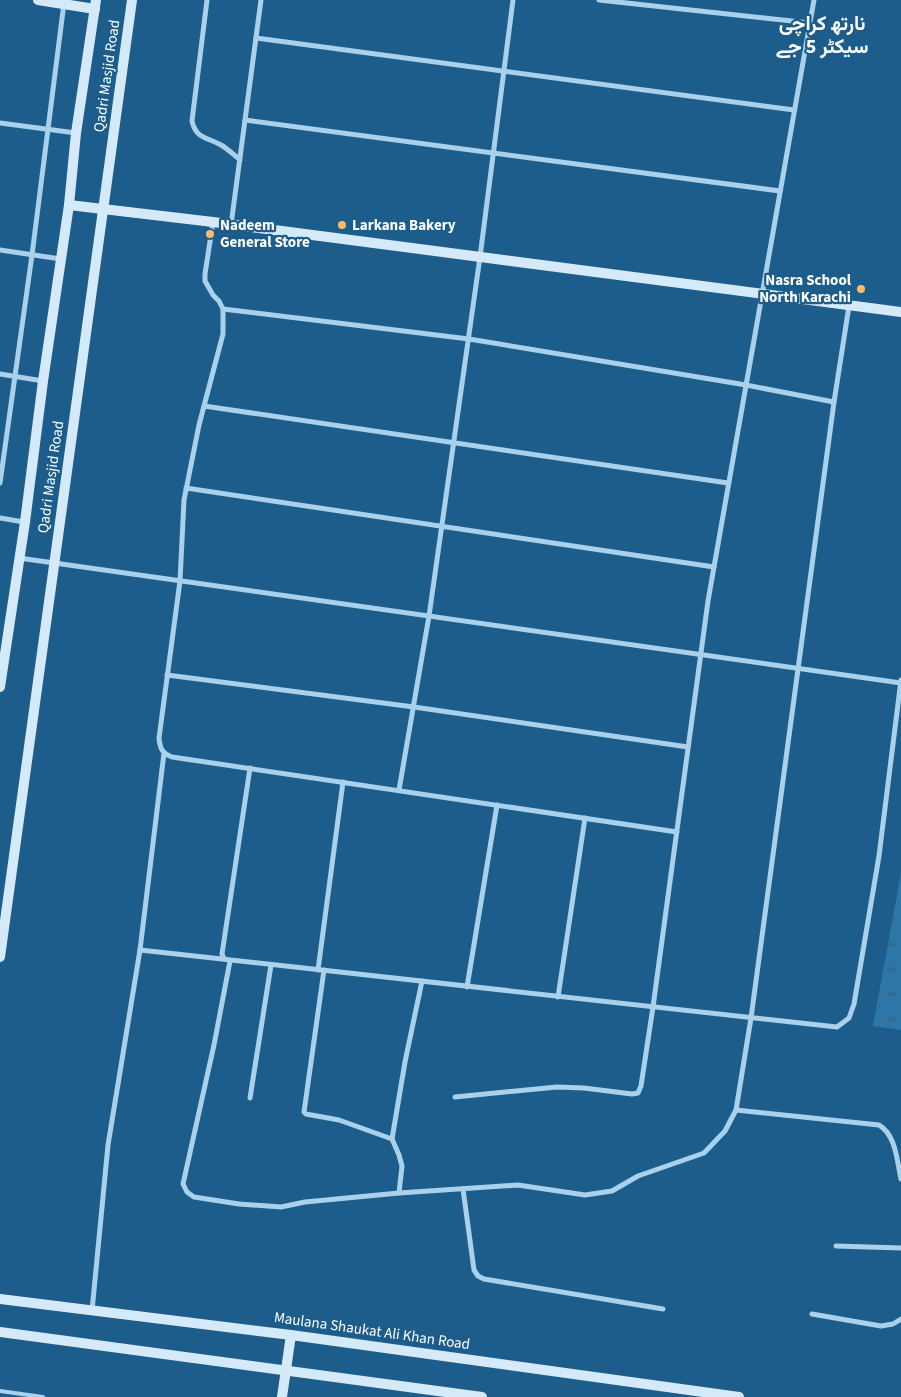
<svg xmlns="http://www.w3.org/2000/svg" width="901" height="1397" font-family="'Source Sans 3',Vazirmatn,sans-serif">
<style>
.grass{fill:url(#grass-tufts)}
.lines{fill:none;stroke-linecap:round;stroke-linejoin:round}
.lane{stroke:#a9d1ec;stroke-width:4}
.street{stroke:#a9d1ec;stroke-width:5}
.secondary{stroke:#d5eaf9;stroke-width:10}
.poi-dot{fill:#fbbc68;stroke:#1d5d8b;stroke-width:2}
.labels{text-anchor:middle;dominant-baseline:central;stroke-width:4.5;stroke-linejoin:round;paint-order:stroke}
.street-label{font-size:15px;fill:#fff;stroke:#1d5d8b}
.poi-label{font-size:15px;font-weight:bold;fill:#fff;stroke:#1d5d8b;text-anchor:start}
.district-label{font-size:20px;font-weight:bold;fill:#fff;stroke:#1d5d8b}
</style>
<defs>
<pattern id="grass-tufts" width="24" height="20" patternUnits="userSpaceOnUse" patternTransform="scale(1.25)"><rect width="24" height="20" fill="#2e76a7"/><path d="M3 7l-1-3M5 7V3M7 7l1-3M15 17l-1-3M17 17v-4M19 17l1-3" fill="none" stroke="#3e5f75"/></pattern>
</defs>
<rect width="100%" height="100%" fill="#1d5d8b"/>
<polygon class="grass" points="901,873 901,1030 873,1026"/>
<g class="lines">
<polyline class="lane" points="0,1391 43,1397"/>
<g class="street">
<path d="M 207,0 L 192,121 C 196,139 207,137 221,145 C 228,149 234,155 240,160"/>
<polyline points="599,0 810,23"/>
<polyline points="256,38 794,110"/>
<polyline points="245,120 780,191"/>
<polyline points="0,123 76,133"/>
<path d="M 213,222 L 205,274 L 205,281 L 213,295 L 219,301 L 223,309 L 223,334 L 199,425 L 184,500 L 180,581 L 159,738 C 160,749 162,753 172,757 L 677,832"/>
<polyline points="231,225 261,0"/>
<polyline points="0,250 61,259"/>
<polyline points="223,309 469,339 746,385 834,402"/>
<polyline points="0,374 43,381"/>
<polyline points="204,406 728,483"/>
<polyline points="0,483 32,255 64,3"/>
<polyline points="186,488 714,567"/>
<polyline points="0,518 24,522"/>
<polyline points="19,558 901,683"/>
<polyline points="167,675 414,707 688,747"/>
<polyline points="399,790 429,616 480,257 513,0"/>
<polyline points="140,950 837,1027 849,1018 854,1004 879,856 901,680"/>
<polyline points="224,959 222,954 250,768"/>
<polyline points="230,961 214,1045 183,1184 187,1192 194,1197 239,1204 281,1207 305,1202 399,1193 518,1185 585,1195 612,1191 638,1176 704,1153 725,1131 736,1110 751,1018 834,402 849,306"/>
<polyline points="318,970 343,782"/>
<polyline points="324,970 304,1112 306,1114 339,1120 392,1139"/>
<polyline points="467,987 497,805"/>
<polyline points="558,997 585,818"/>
<polyline points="455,1097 557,1087 584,1088 632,1094 638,1093 641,1086 653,1007 708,601 814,0"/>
<polyline points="250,1098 271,965"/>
<path d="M 736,1110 L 879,1125 C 896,1135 897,1161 901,1179"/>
<polyline points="463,1189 474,1270 478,1276 484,1279 663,1309"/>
<polyline points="399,1193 402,1166 399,1155 392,1139 405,1062 422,981"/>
<polyline points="836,1246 901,1248"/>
<polyline points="92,1311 108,1145 140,950 164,753"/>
<polyline points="812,1314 881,1326 893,1324 901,1319"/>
</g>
<g class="secondary">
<polyline points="38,0 95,9"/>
<polyline points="69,205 213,222 901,312"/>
<polyline points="0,687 25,522 43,381 69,205 76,133 96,0"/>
<polyline points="0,957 132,0"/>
<polyline points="0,1299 291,1335 739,1397"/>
<polyline points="0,1332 482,1397"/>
<polyline points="282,1397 291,1335"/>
</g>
</g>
<g class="poi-dot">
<circle cx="342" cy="225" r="5"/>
<circle cx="210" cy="234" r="5"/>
<circle cx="861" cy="289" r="5"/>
</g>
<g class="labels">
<g class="street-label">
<text transform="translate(107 76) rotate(-82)">Qadri Masjid Road</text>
<text transform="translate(51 477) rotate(-82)">Qadri Masjid Road</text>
<text transform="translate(372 1331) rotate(8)">Maulana Shaukat Ali Khan Road</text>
</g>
<g class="poi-label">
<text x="220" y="225">Nadeem<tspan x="220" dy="17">General Store</tspan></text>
<text x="352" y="225">Larkana Bakery</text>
<text x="851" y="280" text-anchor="end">Nasra School<tspan x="851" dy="17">North Karachi</tspan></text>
</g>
<g class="district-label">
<text x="822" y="24">نارتھ کراچی<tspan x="822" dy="23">سیکٹر 5 جے</tspan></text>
</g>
</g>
</svg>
